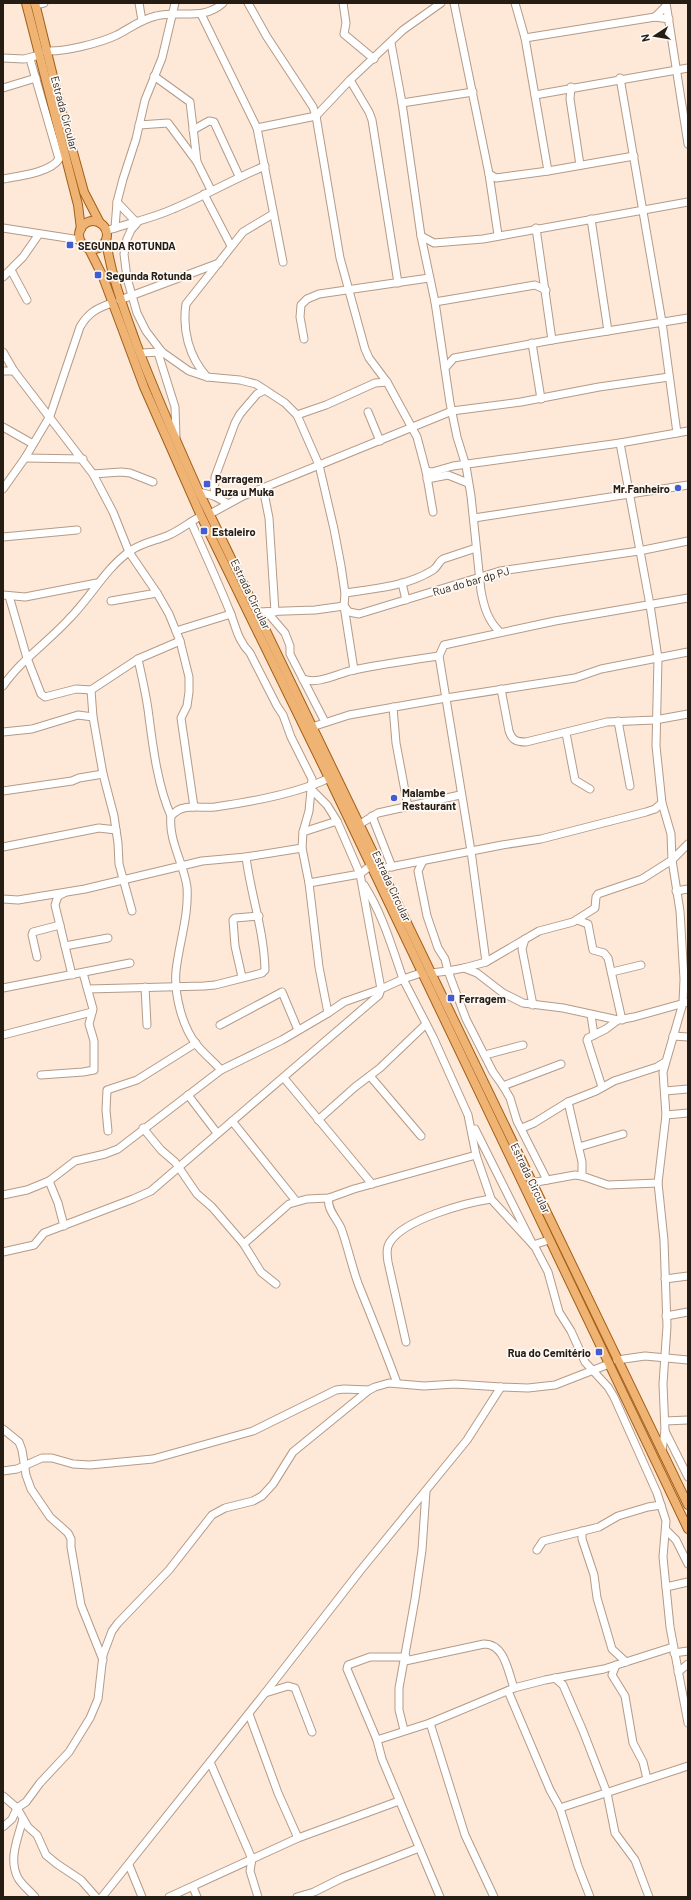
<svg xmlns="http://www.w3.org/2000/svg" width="691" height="1900" font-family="Barlow,sans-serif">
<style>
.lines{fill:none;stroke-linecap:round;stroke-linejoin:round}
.minor-casing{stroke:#b49b88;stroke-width:9}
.major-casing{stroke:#a25e15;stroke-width:10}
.minor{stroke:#fff;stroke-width:7}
.major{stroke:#efb373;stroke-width:8}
.poi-dot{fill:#415dd0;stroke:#fef9f5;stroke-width:1.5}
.labels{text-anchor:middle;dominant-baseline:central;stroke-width:3.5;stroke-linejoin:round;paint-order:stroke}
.street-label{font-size:11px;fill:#251c14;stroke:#fef9f5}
.poi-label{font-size:11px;font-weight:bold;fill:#251c14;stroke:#fef9f5;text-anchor:start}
</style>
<rect width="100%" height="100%" fill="#fee8d8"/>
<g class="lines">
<defs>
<g id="minor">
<polyline points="139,3 142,21"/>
<polyline points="248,3 267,37 313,107 316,116 340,258 365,349 369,358 387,382 417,437 426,471 433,512"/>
<polyline points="343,3 346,23 344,34 374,59"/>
<polyline points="454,3 489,174 498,235"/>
<polyline points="515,3 525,38 548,171"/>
<polyline points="666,3 688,144"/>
<polyline points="35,5 44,3"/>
<polyline points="201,14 257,128 283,262"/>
<polyline points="655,17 666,6"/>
<polyline points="525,38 655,17 669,19"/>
<path d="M 391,43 L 402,103 L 421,236 L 435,302 L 450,403 L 457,437 L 466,466 L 471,496 L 481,591 C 484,607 488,621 500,632"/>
<path d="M 46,51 C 65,52 100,43 117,35 C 130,28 142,19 156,16 C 179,10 204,21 223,3"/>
<polyline points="3,58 24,59 39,55"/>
<polyline points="154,76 190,102 197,162 211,190"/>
<polyline points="620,78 662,322 677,433"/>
<polyline points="350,80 369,112 372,120 398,283"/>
<polyline points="571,87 570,99 580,165"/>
<polyline points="3,88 36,78"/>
<polyline points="535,95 688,68"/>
<polyline points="402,103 473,92"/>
<polyline points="139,125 168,123 197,162"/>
<polyline points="257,128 316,116 350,80 403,30 441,3"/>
<polyline points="193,130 209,121 214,122 239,176"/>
<polyline points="489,174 496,178 548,171 634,156"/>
<path d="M 3,179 C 18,176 50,173 59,159 L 30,59"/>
<polyline points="204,194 231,246"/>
<polyline points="117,202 137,223 131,230 127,239 124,254 127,278 137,313 146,331 162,352 189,371 207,377 240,380 256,384 285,403 297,415 319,465 334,529 341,566 345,593 344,606 354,670"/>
<polyline points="591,219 608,331"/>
<polyline points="3,228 80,240"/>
<polyline points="115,228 117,202 123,179 136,139 145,100 162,58 175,3"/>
<polyline points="536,228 552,340"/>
<path d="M 106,231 C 128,223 151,219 173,209 C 204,196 234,179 265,166"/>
<polyline points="421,236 434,243 483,239 688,202"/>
<polyline points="11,270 27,300"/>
<polyline points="3,277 23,257 39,234"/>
<polyline points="120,300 219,263"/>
<polyline points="435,302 535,285 546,290"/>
<polyline points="304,339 300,317 301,305 307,299 319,294 429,278"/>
<polyline points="532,343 541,399"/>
<polyline points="3,352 14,371 93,474 113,512 129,552 157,593 169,614 180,641 189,677 189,692 187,706 181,718 194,807"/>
<polyline points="140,353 162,352"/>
<polyline points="158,353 175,407 176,438"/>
<polyline points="445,368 454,358 552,340 688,318"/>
<polyline points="3,371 14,371"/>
<path d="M 207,377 C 189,357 182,330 186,304 L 243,232 L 273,214"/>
<polyline points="368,412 380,441"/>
<polyline points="297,415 326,405 375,383 387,382"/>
<polyline points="3,427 33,444"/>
<polyline points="620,443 650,605 658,658 656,746 662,803 671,834 672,860 680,911 684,979 683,1003 663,1072 666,1115 658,1183 664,1240 667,1326 663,1384 665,1431 662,1450"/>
<polyline points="25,458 83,459"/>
<polyline points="426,471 432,472 453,466 620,443 688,431"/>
<polyline points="93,474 121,472 130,473 153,482"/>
<polyline points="427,479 448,475 468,483"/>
<polyline points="263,488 269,518 275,612"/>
<path d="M 3,489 L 25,458 L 50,416 L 80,327 C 88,313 97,308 112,303"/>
<polyline points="199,492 214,496 227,503"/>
<polyline points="214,496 215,477 235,423 240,414 257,394 265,390"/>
<polyline points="210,514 243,496 452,411 521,402 599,387 669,377"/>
<polyline points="474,518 688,485"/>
<path d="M 191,522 C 204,552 218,582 230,612 C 236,627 238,641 250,653 L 277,706 L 283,715 L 291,737 L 312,779 L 309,811 L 303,832 L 302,848 L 309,883 L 319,967 L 328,1013 L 344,1002 L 381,989 L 403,979 L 433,1037 L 468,1115 L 476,1155 L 491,1199 L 535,1247 L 548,1272 L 559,1312 L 571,1331 L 585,1362 L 608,1387 L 614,1397 L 657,1493 L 666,1521 L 663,1557 L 670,1627 L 688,1723"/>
<polyline points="3,537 77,530"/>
<polyline points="402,583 406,600"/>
<path d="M 345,593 C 374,589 408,586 433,570 C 438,567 438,562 443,559 L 476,548"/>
<polyline points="3,595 25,597 97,583"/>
<polyline points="9,596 27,658 41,694 45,697 76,689 91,690 138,659 180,641"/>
<polyline points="111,601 157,593"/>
<polyline points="257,612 315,610 344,606 349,612 359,614 500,571 639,551 688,541"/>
<polyline points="267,612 285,633 290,646 290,654 325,722"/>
<polyline points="176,631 231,614"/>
<path d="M 138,659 C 142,678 147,698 149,717 C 153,748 158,787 171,816"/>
<path d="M 303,679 C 319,685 338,673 354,670 C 382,664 411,660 439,656"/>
<path d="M 3,686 C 21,660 48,642 69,619 C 91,597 105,569 130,551 C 142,543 154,541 167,536 C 179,531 190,522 201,516"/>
<path d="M 501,689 L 509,731 C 512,740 516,742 526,742 L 607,722 L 655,720 L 688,714"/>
<polyline points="91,690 93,717"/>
<polyline points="393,707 396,743 408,807"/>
<polyline points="618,721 630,786"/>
<polyline points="312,727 349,715 446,698 575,678 601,669 688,652"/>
<polyline points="3,732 32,729 78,715 93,717 103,774 114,816 116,830 99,828 3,847"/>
<polyline points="566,733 575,780 590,789"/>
<polyline points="3,791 72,781 79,778 103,774"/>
<polyline points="372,816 392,867"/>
<polyline points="360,824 378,813 460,795"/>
<polyline points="116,830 118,843 119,864 132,911"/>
<polyline points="303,832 337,821"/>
<polyline points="423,861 418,871 427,916 438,948 445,959 448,971 431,973"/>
<polyline points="380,869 502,845 541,839 646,812 655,809 662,803"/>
<polyline points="309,883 360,874 370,866"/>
<path d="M 364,885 C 382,913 392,947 403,979 L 421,973"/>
<polyline points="676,891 688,889"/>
<polyline points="64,893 58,896 55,905 72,975"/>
<polyline points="3,899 18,900 85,889 202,861 246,857 302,848"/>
<polyline points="577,920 588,924 593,950 604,953 608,958 622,1020"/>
<polyline points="525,939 522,949 533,1005"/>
<polyline points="65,946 108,938"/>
<polyline points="37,957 32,935 33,932 60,925"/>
<polyline points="486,962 539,931 573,922 595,908 596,897 598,894 642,879 672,860 688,844"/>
<polyline points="464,968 486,962 471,851 439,656 444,645 555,621 688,598"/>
<polyline points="612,972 641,965"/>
<polyline points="242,977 235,946 233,920 235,918 259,916"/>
<polyline points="145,987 147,1025"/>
<polyline points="3,988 130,963"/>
<path d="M 88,989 L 204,986 L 215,985 L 262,973 L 265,970 C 264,930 251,896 246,857"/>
<polyline points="591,1015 594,1035"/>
<polyline points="220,1025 282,992 298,1030"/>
<polyline points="3,1035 92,1012"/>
<polyline points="673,1036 688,1037"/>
<polyline points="485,1055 523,1045"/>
<path d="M 221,1070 C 213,1061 203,1053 196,1044 C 182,1026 174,994 176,971 C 179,943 189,916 187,887 C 184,864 168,840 171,816 C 175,812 178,809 184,808 C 194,806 205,808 215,807 C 250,802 297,794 329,778"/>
<polyline points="41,1075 83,1072 94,1070 94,1041 89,1024 93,1009 83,973"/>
<polyline points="370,1076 421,1136"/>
<polyline points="284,1078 372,1184"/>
<polyline points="503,1086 493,1072 466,1019 448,971 464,968 477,973 503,993 523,1003 563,1008 618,1020 634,1017 688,1002"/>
<polyline points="602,1087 587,1040 588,1038 606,1029 618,1020"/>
<polyline points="665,1091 688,1089"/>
<polyline points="188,1095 217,1133"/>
<polyline points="568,1102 582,1162 582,1176"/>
<polyline points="666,1115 688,1113"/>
<polyline points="318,1120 355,1087 380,1068 426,1024"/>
<polyline points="232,1121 296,1201"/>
<polyline points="143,1128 161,1150 175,1162 197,1194 212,1207 243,1243 261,1272 276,1284"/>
<polyline points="522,1128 534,1123 568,1102 596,1091 614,1081 657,1067 665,1062"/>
<polyline points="475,1129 533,1245 549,1240"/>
<polyline points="108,1131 106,1110 107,1090 137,1080 196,1043"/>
<polyline points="579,1147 623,1134"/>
<polyline points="547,1180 517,1121 510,1098 503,1086 561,1064"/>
<polyline points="49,1181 58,1203 64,1226"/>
<polyline points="531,1183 575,1175 582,1176 608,1185 658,1183"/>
<polyline points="3,1195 27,1190 49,1181 75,1161 105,1154 118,1149 221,1070 282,1040 328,1013"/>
<path d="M 329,1198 C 326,1208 337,1219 341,1228 C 348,1247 352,1268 359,1286 C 372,1318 385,1350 397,1383"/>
<polyline points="243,1243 246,1242 289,1204 307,1199 329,1198 354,1189 476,1155"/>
<polyline points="3,1252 34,1245 44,1233 133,1199 151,1191 379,995 381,989 360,874 337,821 327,805 312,790"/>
<polyline points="665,1279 688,1276"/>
<polyline points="666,1316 688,1312"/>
<path d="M 406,1342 L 388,1262 C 387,1255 386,1248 390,1242 C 405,1219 465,1203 491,1199"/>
<polyline points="617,1360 645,1356 688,1360"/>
<polyline points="665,1421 688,1420"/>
<polyline points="3,1429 19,1442 22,1450 26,1475 31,1489 50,1517 68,1533 71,1539 71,1547 81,1605 103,1660"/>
<polyline points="665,1431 688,1477"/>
<polyline points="3,1471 17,1469 42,1458 52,1458 73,1464 90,1465 153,1459 253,1431 336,1390 344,1389 369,1390"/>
<polyline points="666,1530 676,1540 688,1564"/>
<polyline points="582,1531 582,1539 594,1575 597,1598 612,1649 626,1662"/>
<polyline points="537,1550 543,1541 599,1527 618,1516 648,1507 661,1505"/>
<polyline points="666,1587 688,1582"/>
<polyline points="674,1653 688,1651"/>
<polyline points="406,1657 370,1657 348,1665 347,1669 377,1740 382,1759 440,1897"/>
<path d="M 405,1661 L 484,1644 C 505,1644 508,1672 514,1688"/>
<polyline points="616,1665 612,1675 625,1696 633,1743 643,1762 647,1779"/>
<polyline points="678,1672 688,1664"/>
<polyline points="555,1678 563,1685 583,1731 607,1793 615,1833 635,1860 649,1897"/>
<polyline points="508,1691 550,1790 560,1808"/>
<polyline points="265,1693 288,1686 295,1688 312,1732"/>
<polyline points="249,1714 278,1793 298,1838"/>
<polyline points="430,1723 514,1688 545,1680 604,1669 673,1647"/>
<polyline points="404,1730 399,1710 399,1688 415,1599 422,1550 426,1491"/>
<polyline points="377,1740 430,1723 465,1835 494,1897"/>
<polyline points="210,1762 252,1859 250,1871 258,1897"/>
<polyline points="3,1796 17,1808 28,1827 37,1835 46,1855 57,1864 81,1880 96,1897"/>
<path d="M 23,1819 C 18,1838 8,1859 18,1878 C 22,1885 29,1890 35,1897"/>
<polyline points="3,1827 12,1819 17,1808 26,1802 40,1783 69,1752 90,1718 98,1699 103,1655 112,1631 118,1623 169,1570 212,1515 225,1508 253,1501 262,1496 273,1484 293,1452 369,1390 375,1387 389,1383 424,1386 455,1384 501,1387 528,1388 555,1385 609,1364"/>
<polyline points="129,1865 142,1897"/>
<polyline points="193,1887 197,1897"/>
<polyline points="102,1897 265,1693 360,1571 467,1440 501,1387"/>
<polyline points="169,1897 298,1838 399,1801"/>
<polyline points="297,1897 314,1892 342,1878 419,1848"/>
<polyline points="590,1897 578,1866 560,1808 688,1766"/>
</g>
<g id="major">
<polyline points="26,3 78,205 81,229"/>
<polyline points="35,3 60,105 84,192 100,223"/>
<circle cx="93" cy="235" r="14"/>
<path d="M 106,240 C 111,276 124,309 136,343 C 155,393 177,443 199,492 L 688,1505"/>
<polyline points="88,247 103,277 144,387 201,516 329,778 688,1529"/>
</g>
</defs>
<use href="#minor" class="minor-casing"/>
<use href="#major" class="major-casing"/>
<use href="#minor" class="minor"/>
<use href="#major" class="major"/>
</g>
<g class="poi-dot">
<rect x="66" y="241" width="8" height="8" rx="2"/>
<rect x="94" y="271" width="8" height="8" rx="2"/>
<rect x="203" y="480" width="8" height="8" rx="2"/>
<circle cx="678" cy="488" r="4"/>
<rect x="200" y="527" width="8" height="8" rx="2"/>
<circle cx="394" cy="798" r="4"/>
<rect x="447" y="994" width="8" height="8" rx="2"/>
<rect x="595" y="1348" width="8" height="8" rx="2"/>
</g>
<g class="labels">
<g class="street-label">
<text transform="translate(65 113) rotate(75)">Estrada Circular</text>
<text transform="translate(471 581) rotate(-16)">Rua do bar dp PJ</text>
<text transform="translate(251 594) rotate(64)">Estrada Circular</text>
<text transform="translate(392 886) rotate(65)">Estrada Circular</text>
<text transform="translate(531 1178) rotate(64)">Estrada Circular</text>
</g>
<g class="poi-label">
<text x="78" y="245">SEGUNDA ROTUNDA</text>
<text x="106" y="275">Segunda Rotunda</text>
<text x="215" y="478">Parragem<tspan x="215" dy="13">Puza u Muka</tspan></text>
<text x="670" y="488" text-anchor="end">Mr.Fanheiro</text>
<text x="212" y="531">Estaleiro</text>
<text x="402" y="792">Malambe<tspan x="402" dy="13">Restaurant</tspan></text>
<text x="459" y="998">Ferragem</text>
<text x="591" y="1352" text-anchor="end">Rua do Cemitério</text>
</g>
</g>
<rect width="691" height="1900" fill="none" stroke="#251c14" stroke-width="8"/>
<g transform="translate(655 36) rotate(258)" stroke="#fef9f5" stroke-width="3" paint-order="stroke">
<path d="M0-3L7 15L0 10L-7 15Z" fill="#251c14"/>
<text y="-6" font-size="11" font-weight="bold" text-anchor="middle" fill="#251c14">N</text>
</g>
</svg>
